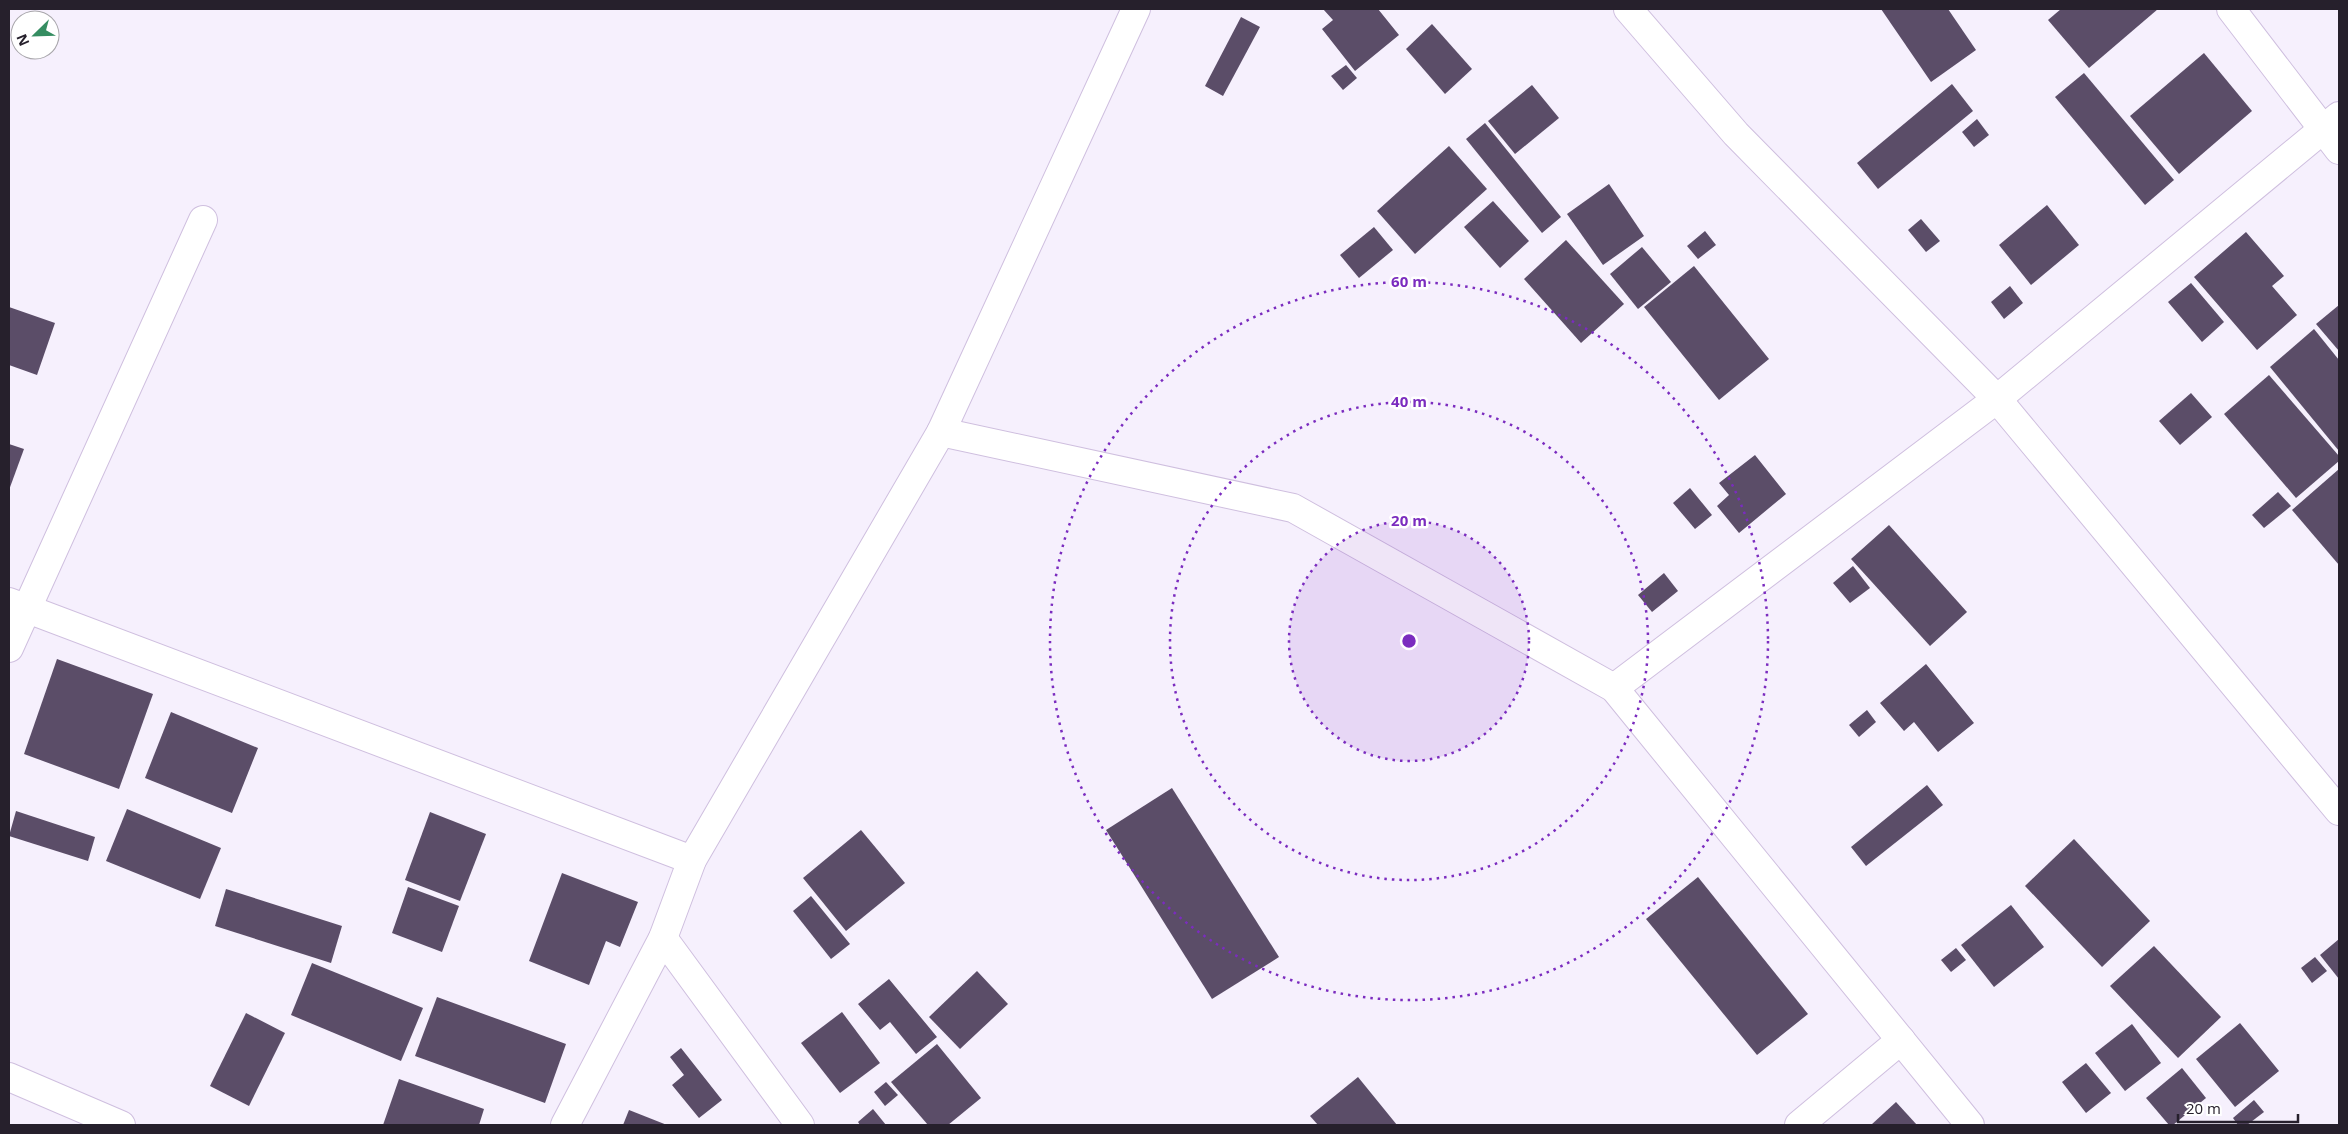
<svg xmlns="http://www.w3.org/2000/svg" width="2348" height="1134" font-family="'Open Sans',sans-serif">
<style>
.building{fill:#5b4d68}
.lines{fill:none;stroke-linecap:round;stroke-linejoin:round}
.minor-casing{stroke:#cfbfdf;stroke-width:30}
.minor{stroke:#fff;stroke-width:28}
.ring{fill:none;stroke:#7b2cbf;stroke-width:2.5;stroke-dasharray:2.5 5}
.centre{fill:#7b2cbf;stroke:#fff;stroke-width:2.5}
.ring-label{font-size:15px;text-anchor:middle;font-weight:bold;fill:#7b2cbf;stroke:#fff;stroke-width:5;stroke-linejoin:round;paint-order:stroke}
</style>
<rect width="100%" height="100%" fill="#f6f0fd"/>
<g class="building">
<polygon points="1323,9 1378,9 1399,35 1355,71 1322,29 1333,20"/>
<polygon points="1881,9 1948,9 1976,50 1931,82"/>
<polygon points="2061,9 2158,9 2089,68 2048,20"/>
<polygon points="1241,17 1260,27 1223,96 1205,86"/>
<polygon points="1432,24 1472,69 1445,94 1406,49"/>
<polygon points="2204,53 2252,111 2179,174 2130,116"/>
<polygon points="1346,65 1357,78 1343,90 1331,76"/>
<polygon points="2084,73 2174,180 2145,205 2055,97"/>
<polygon points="1952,84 1973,111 1878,189 1857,163"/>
<polygon points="1532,85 1559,118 1515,154 1488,121"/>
<polygon points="1977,119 1989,135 1974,147 1962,132"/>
<polygon points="1485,123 1561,217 1542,233 1466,139"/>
<polygon points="1449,146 1487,189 1415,254 1377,211"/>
<polygon points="1609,184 1644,236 1603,265 1567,214"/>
<polygon points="1493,201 1529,241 1500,268 1464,227"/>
<polygon points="2047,205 2079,245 2031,285 1999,245"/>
<polygon points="1921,219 1940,241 1926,252 1908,230"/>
<polygon points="1374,227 1393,250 1359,278 1340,255"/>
<polygon points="1705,231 1716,245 1698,259 1687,246"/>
<polygon points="2246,232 2284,276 2272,286 2297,315 2257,350 2194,277"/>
<polygon points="1566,240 1624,304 1581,343 1524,279"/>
<polygon points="1642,247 1671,282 1638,309 1610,274"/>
<polygon points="1694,266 1769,359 1719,400 1644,307"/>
<polygon points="2191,283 2224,322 2202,342 2168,302"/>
<polygon points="2010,286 2023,303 2004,319 1991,302"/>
<polygon points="2339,305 2339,351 2316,324"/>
<polygon points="9,307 55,323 37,375 9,365"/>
<polygon points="2314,329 2339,360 2339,451 2270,367"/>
<polygon points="2269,375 2339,456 2339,461 2296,498 2224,414"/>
<polygon points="2191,393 2212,417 2180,445 2159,421"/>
<polygon points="9,444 24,449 9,490"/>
<polygon points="1755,455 1786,494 1739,533 1717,506 1729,495 1719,483"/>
<polygon points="2339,469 2339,565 2292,510"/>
<polygon points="1690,488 1712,515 1695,529 1673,503"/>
<polygon points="2278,492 2291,506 2264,528 2252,515"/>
<polygon points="1889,525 1967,612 1930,646 1851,559"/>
<polygon points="1853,566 1870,588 1850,603 1833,583"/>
<polygon points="1664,573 1678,591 1652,612 1638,595"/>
<polygon points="57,659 153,694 119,789 24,754"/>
<polygon points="1926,664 1974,723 1938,752 1914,722 1904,731 1880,703"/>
<polygon points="1867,710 1876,722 1859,737 1849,725"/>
<polygon points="171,712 258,748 232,813 145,778"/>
<polygon points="1927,785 1943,805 1866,866 1851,847"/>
<polygon points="1172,788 1279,957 1212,999 1106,830"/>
<polygon points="127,809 221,848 200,899 106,861"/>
<polygon points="16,811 95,837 88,861 9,836"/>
<polygon points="430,812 486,834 460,901 405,880"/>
<polygon points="861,830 905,883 846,931 803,878"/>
<polygon points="2074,839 2150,921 2102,967 2025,886"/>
<polygon points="562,873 638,902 620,947 606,941 589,985 529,961"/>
<polygon points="1698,877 1808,1014 1757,1055 1646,919"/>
<polygon points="408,887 459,906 442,952 392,933"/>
<polygon points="226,889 342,926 331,963 215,926"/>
<polygon points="811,896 850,944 831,959 793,911"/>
<polygon points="2011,905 2044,947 1994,987 1961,945"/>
<polygon points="2339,939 2339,979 2320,955"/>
<polygon points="2154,946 2221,1017 2178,1058 2110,986"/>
<polygon points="1956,948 1966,960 1951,972 1941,960"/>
<polygon points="2315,957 2327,971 2312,983 2301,968"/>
<polygon points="312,963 423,1008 401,1061 291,1015"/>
<polygon points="977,971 1008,1004 960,1049 929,1017"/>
<polygon points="889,979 937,1037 916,1054 890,1022 880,1030 858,1004"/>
<polygon points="437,997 566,1044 545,1103 415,1056"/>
<polygon points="842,1012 880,1063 840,1093 801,1043"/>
<polygon points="246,1013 285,1033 249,1106 210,1086"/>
<polygon points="2240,1023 2279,1071 2235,1107 2196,1059"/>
<polygon points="2132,1024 2161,1063 2125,1091 2095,1053"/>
<polygon points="937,1044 981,1098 948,1125 928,1125 891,1082"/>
<polygon points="681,1048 722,1100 699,1118 672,1085 684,1075 670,1057"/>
<polygon points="2086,1063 2111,1093 2086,1113 2062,1082"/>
<polygon points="2182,1068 2206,1098 2173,1125 2169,1125 2146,1098"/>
<polygon points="1358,1077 1397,1125 1318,1125 1310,1116"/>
<polygon points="399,1079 484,1109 479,1125 383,1125"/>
<polygon points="886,1082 898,1095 885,1106 874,1092"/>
<polygon points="2254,1100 2264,1112 2247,1125 2238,1125 2233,1118"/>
<polygon points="1896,1102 1917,1125 1871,1125"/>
<polygon points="873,1109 886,1125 860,1125 858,1122"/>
<polygon points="629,1110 667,1125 623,1125"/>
</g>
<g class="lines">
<defs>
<g id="minor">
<polyline points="1628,9 1736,134 1997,399 2339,811"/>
<polyline points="2231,9 2339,150"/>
<polyline points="941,432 1293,508 1614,688 1970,1125"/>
<polyline points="9,602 692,860"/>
<polyline points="9,648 203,220"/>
<polyline points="1614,688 1997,399 2339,116"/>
<polyline points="663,938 800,1125"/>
<polyline points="9,1077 121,1125"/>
<polyline points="565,1125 663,938 692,860 941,432 1136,9"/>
<polyline points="1799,1125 1901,1040"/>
</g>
</defs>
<use href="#minor" class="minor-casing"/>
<use href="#minor" class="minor"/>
</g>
<circle cx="1409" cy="641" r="120" fill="#7b2cbf" fill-opacity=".12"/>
<g class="ring">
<circle cx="1409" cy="641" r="120"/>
<circle cx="1409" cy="641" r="239"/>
<circle cx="1409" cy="641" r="359"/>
</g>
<circle cx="1409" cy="641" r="8" class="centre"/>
<g class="ring-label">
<text x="1409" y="287">60 m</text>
<text x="1409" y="407">40 m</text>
<text x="1409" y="526">20 m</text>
</g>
<rect width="2348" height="1134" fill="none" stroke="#26202c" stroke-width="20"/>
<g transform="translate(35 35) rotate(247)"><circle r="24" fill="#ffffff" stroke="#a8a6ab"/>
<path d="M0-4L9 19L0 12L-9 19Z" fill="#358d61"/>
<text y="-8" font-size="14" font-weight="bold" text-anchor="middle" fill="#26202c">N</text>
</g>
<path d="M2178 1114v8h120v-8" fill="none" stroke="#26202c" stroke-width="2.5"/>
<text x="2186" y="1114" font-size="15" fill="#26202c" stroke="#ffffff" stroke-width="4" paint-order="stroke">20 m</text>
</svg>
